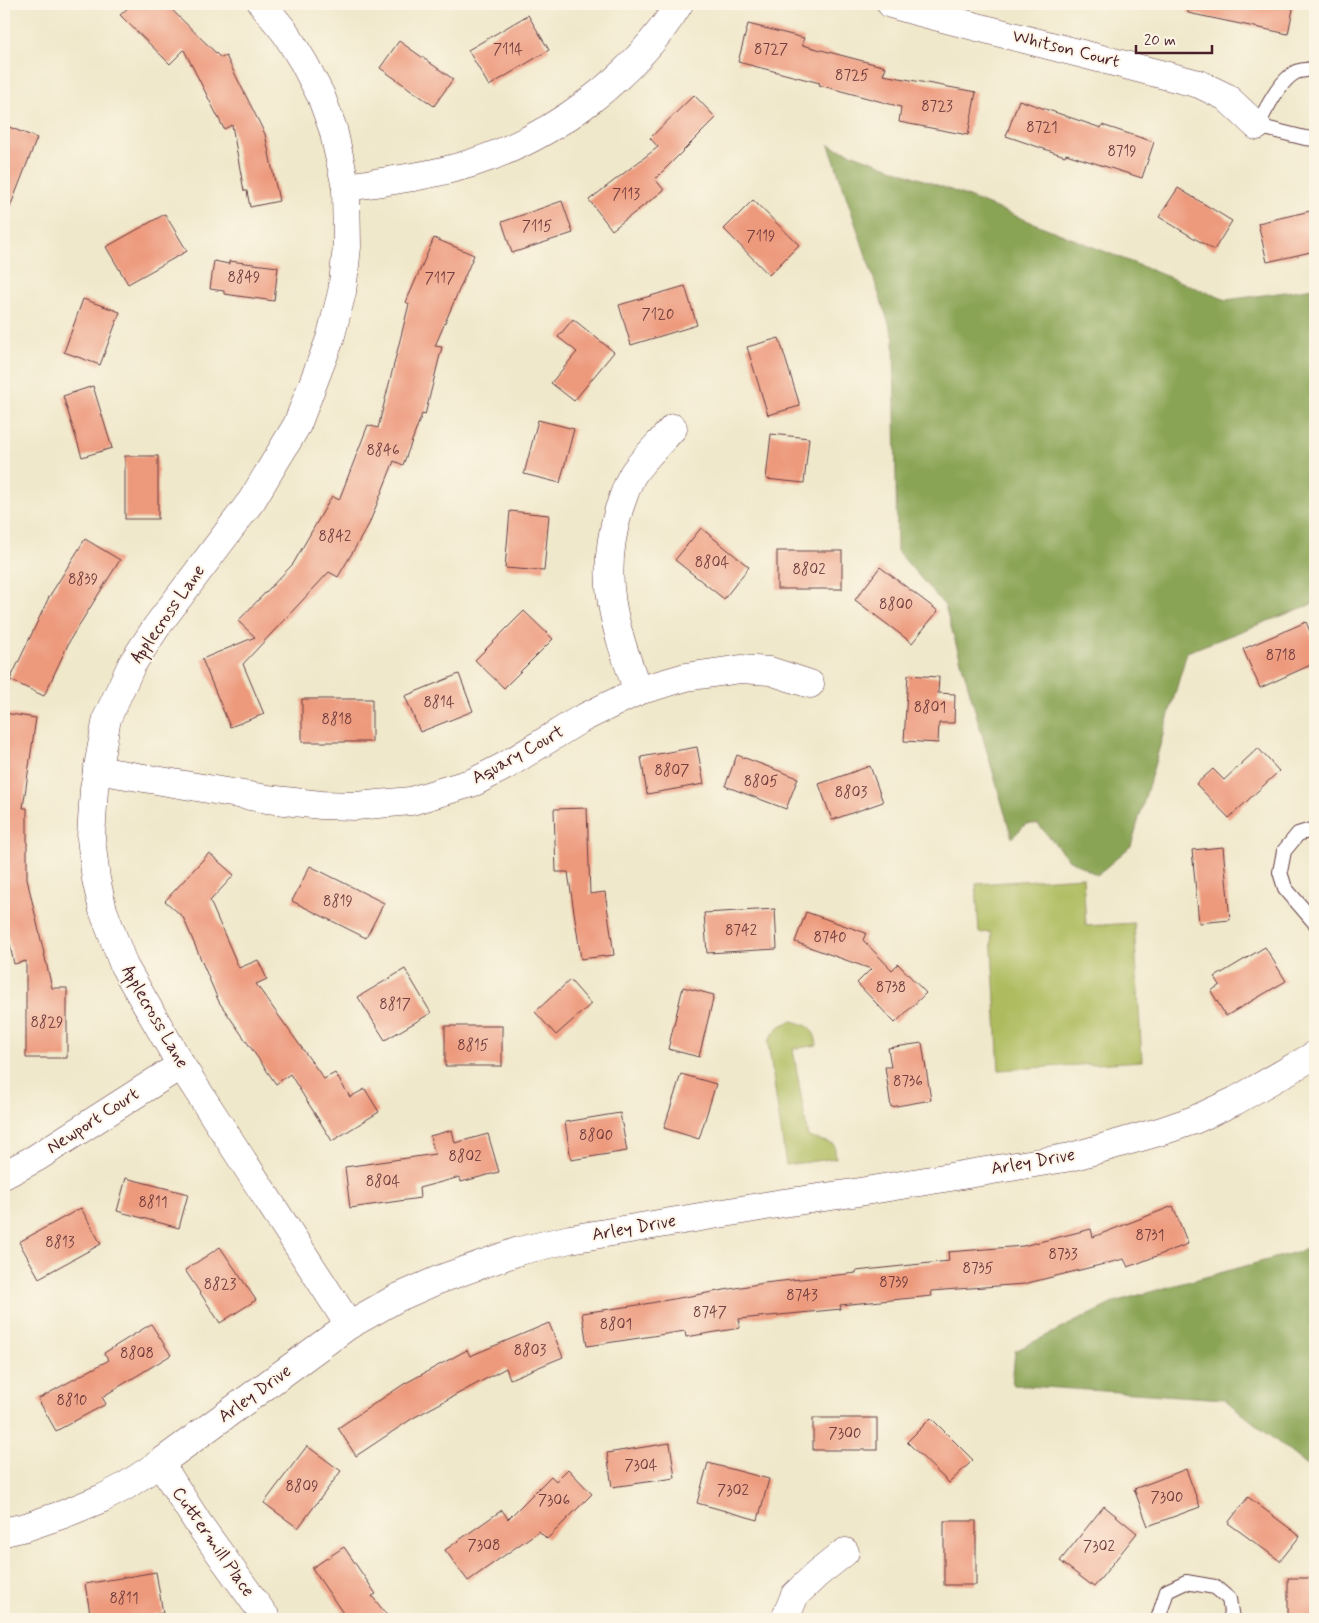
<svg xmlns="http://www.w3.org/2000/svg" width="1319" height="1623" font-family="Mynerve,sans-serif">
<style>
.green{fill:#aebc5e;stroke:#7c6e44}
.forest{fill:#8aa455;stroke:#6a6240}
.building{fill:#ed997c}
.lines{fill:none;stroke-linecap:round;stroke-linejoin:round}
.lane-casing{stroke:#633d43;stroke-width:16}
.street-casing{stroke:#633d43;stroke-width:29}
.lane{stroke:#fff;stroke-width:14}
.street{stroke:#fff;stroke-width:28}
.labels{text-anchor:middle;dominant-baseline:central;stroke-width:4;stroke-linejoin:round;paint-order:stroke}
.number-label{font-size:15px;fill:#733e3f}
.street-label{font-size:18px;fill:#4a1f2b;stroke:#fcf5e5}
</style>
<rect width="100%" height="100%" fill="#fcf5e5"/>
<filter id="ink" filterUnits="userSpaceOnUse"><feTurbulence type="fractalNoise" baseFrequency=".02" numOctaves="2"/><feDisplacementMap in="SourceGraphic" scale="10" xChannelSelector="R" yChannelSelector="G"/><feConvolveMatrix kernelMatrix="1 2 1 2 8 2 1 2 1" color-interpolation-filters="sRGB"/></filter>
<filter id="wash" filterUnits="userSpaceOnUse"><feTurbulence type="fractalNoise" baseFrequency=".0096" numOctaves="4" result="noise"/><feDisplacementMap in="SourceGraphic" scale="20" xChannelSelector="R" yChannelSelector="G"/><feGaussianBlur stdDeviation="1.12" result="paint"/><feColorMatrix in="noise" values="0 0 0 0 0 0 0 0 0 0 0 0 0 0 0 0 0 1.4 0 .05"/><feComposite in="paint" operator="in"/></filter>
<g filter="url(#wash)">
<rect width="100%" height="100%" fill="#f0e8cb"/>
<g class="green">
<polygon points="1083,877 1086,926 1134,923 1142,1061 999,1070 991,932 979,933 976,884"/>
<path d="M 793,1021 C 810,1026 814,1028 817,1045 L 793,1049 L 808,1137 L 834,1144 L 836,1158 L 786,1165 L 768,1042 C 774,1030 780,1024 793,1021 Z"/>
</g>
<g class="forest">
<polygon points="829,145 956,192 1226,300 1315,288 1315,603 1187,652 1131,846 1097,875 1068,859 1038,824 1026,824 1012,838 945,606 897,551 894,339"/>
<polygon points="1315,1247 1315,1472 1224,1399 1012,1385 1015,1351 1117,1301"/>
</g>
<g id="blocks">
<g class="building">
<polygon points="132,4 166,4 221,58 226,56 265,134 279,201 250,207 247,191 244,191 232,125 224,129 184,50 170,64 120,15"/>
<polygon points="1188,4 1294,4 1288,34 1188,13"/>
<polygon points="528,15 549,50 489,86 468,50"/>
<polygon points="748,24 804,38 802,45 886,67 883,75 976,92 968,135 899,122 901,107 819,85 820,83 738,62"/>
<polygon points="399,41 453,79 434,106 380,68"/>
<polygon points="694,95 716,118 655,179 664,190 612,230 589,200 658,147 650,138"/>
<polygon points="1019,100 1101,128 1102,125 1154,142 1142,178 1066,154 1065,156 1006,136"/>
<polygon points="4,125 37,138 5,220 4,220"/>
<polygon points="1178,188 1232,221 1214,250 1159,217"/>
<polygon points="753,200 799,245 769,275 724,229"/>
<polygon points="562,201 573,233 512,253 502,222"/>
<polygon points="1315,210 1315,251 1267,262 1258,223"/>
<polygon points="165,214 187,251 128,284 106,247"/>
<polygon points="434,238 474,255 435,346 442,347 425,415 422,414 403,465 394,461 369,524 338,577 329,572 243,664 264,714 230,727 202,659 255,637 238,621 293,564 332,496 339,500 368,425 378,428 409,304 406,302"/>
<polygon points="214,261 229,264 229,261 278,267 274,301 224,294 224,291 210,289"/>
<polygon points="685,286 697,325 631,345 619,305"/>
<polygon points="83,299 120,312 100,365 64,352"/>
<polygon points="573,319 614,352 574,401 551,383 577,352 558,337"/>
<polygon points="779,338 800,406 768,415 747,347"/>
<polygon points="93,386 112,448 82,457 63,396"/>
<polygon points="538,420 574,429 560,483 524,474"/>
<polygon points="771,434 809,438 804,483 766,479"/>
<rect x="125" y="456" width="33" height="63"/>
<polygon points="510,511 549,515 544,571 505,568"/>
<polygon points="701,528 749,567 724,599 675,560"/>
<polygon points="85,539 120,560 71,638 44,696 10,680 49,597"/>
<rect x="777" y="551" width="65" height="38"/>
<polygon points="880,567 938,611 912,643 855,600"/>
<polygon points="524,611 553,639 504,688 475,660"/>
<polygon points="1306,622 1315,643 1315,663 1260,688 1243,649"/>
<polygon points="459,674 473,711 420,732 405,696"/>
<polygon points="908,675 939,677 938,693 955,694 954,723 939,723 938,743 904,741"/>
<rect x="302" y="699" width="70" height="43"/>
<polygon points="4,713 36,718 23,808 27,808 27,879 52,988 67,988 67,1058 26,1058 26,961 14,964 7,931 4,932"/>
<polygon points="697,747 704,784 647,794 641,757"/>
<polygon points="1258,748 1279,771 1229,818 1196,784 1213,769 1224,780"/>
<polygon points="737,755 798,778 786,809 725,786"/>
<polygon points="870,766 883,802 832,820 819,784"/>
<polygon points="587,808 590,894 605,892 614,955 581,959 568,872 556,872 554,809"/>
<polygon points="1223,847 1230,920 1199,923 1192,850"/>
<polygon points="209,853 234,875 210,901 239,968 258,960 267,979 256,984 324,1079 335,1073 350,1097 365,1089 379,1112 332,1141 290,1074 276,1084 219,1002 183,917 165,901"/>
<polygon points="310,866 384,903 366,938 292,901"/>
<polygon points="775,909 777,949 707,953 704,913"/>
<polygon points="806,912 866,933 863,940 892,970 898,964 926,993 895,1023 857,983 871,969 795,942"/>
<polygon points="1265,947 1286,981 1226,1016 1211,991 1220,985 1215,977"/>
<polygon points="405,969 431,1013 385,1040 358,997"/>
<polygon points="570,980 591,1004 556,1035 535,1012"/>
<polygon points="683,987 714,995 699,1057 668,1049"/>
<rect x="445" y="1026" width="57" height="40"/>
<polygon points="922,1043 931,1100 891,1107 885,1067 891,1067 888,1048"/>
<polygon points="681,1074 716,1084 699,1139 664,1128"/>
<polygon points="620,1113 627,1151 571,1160 565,1122"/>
<polygon points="452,1130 455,1143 488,1134 499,1172 461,1182 460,1177 419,1188 420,1198 350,1208 345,1167 435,1154 430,1136"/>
<polygon points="126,1178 188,1194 179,1228 117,1211"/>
<polygon points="1173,1206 1188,1244 1128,1267 1124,1259 1024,1284 931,1291 932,1296 840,1305 841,1309 739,1319 740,1328 686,1337 685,1331 587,1346 582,1313 645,1304 764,1283 856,1273 856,1271 949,1261 948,1252 1023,1246 1091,1229 1093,1237"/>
<polygon points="81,1208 101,1244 39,1278 19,1242"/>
<polygon points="220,1247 256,1300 220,1323 185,1270"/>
<polygon points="549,1323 563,1357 510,1379 506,1368 413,1418 356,1456 338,1428 404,1384 467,1350 470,1356"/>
<polygon points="151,1324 171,1355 102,1397 106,1404 56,1431 38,1399 109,1360 104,1353"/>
<rect x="813" y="1418" width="64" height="32"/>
<polygon points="931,1418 973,1460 949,1483 907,1442"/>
<polygon points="670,1443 675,1478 612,1487 607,1453"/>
<polygon points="307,1446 341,1471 298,1528 264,1503"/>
<polygon points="708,1463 769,1479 758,1520 697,1503"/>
<polygon points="568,1469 592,1494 547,1539 539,1531 468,1581 445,1550 502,1510 508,1519 551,1476 556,1481"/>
<polygon points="1186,1469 1200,1507 1148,1526 1134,1489"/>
<polygon points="1248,1497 1300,1536 1280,1561 1228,1523"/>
<polygon points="1104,1506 1137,1533 1094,1587 1060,1561"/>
<rect x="944" y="1521" width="32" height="64"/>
<polygon points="344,1547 376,1594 372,1596 390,1619 347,1619 312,1568"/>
<polygon points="156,1572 163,1613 131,1619 91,1619 85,1584"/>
<rect x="1288" y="1578" width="27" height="41"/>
</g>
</g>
</g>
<g filter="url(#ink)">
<use href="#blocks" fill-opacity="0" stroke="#633d43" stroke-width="1"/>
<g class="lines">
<defs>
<g id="lane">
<path d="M 1315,68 C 1310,70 1301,70 1296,72 C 1279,81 1266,110 1257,126 L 1305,138 L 1315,139"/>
<polyline points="1315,832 1311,830 1298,834 1284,851 1280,872 1285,888 1315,923"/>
<polyline points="1158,1619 1167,1591 1186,1582 1215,1587 1229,1599 1232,1619"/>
</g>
<g id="street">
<polyline points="262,4 285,32 304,63 321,96 333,129 346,187 347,247 342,292 330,339 297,425 252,500 157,626 132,664 107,718 94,789 91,838 96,879 103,910 124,966 181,1065 349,1325"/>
<polyline points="891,4 919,12 1199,84 1226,97 1257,126"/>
<path d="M 346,187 C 388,181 431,176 472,163 C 554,137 634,77 679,4"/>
<path d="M 638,691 C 614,625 598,579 619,509 C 624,496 627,482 635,471 C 646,456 661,442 673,428"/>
<polyline points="97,770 267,799 321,805 356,806 411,801 474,782 505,766 579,720 638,691 686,677 741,669 770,671 810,684"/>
<polyline points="4,1175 36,1158 181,1065"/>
<polyline points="160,1463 198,1523 267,1619"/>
<polyline points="4,1532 26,1527 64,1514 103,1498 124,1487 160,1463 349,1325 397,1298 438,1280 519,1251 570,1239 783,1203 853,1193 1071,1157 1162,1131 1194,1120 1235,1101 1315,1055"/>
<polyline points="785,1619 795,1595 816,1575 845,1552"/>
</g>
</defs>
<use href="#lane" class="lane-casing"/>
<use href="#street" class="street-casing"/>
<use href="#lane" class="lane"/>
<use href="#street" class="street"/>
</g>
</g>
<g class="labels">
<g class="number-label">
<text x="508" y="50">7114</text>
<text x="771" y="50">8727</text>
<text x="852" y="76">8725</text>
<text x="937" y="107">8723</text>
<text x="1042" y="128">8721</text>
<text x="1122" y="152">8719</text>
<text x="626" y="195">7113</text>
<text x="537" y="227">7115</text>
<text x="761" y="237">7119</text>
<text x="244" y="278">8849</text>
<text x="440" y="279">7117</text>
<text x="658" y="315">7120</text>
<text x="383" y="451">8846</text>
<text x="335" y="537">8842</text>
<text x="712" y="563">8804</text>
<text x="809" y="570">8802</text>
<text x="83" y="580">8839</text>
<text x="896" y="605">8800</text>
<text x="1281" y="656">8718</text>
<text x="439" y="703">8814</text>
<text x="930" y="708">8801</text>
<text x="337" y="720">8818</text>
<text x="672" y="771">8807</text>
<text x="761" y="782">8805</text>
<text x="851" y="793">8803</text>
<text x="338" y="902">8819</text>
<text x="741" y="931">8742</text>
<text x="830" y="938">8740</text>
<text x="891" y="988">8738</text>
<text x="395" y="1005">8817</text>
<text x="47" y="1023">8829</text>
<text x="473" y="1046">8815</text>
<text x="908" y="1082">8736</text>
<text x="596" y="1136">8800</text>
<text x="465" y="1157">8802</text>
<text x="383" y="1182">8804</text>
<text x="153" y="1203">8811</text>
<text x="1150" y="1236">8731</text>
<text x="60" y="1243">8813</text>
<text x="1063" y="1255">8733</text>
<text x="978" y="1269">8735</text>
<text x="894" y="1283">8739</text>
<text x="220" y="1285">8823</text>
<text x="802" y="1296">8743</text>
<text x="710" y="1313">8747</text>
<text x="616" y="1325">8801</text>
<text x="530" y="1351">8803</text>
<text x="137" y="1354">8808</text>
<text x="72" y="1401">8810</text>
<text x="845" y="1434">7300</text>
<text x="641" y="1466">7304</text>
<text x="302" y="1487">8809</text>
<text x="733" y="1491">7302</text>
<text x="1167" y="1498">7300</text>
<text x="554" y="1501">7306</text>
<text x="484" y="1546">7308</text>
<text x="1099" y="1547">7302</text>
<text x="124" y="1599">8811</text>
</g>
<g class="street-label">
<text transform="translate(1066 49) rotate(14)">Whitson Court</text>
<text transform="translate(168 614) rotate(-55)">Applecross Lane</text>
<text transform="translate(518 755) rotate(-29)">Aquary Court</text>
<text transform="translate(155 1017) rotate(60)">Applecross Lane</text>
<text transform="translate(93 1121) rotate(-33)">Newport Court</text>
<text transform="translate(1033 1162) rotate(-10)">Arley Drive</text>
<text transform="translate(634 1228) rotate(-10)">Arley Drive</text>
<text transform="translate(255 1394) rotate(-36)">Arley Drive</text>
<text transform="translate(213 1542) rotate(55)">Cuttermill Place</text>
</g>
</g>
<rect width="1319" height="1623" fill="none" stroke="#fcf5e5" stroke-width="20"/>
<path d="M1136 45v8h76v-8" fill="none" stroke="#4a1f2b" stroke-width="2.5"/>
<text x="1144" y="45" font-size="15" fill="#4a1f2b" stroke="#fcf5e5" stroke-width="4" paint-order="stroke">20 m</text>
</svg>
